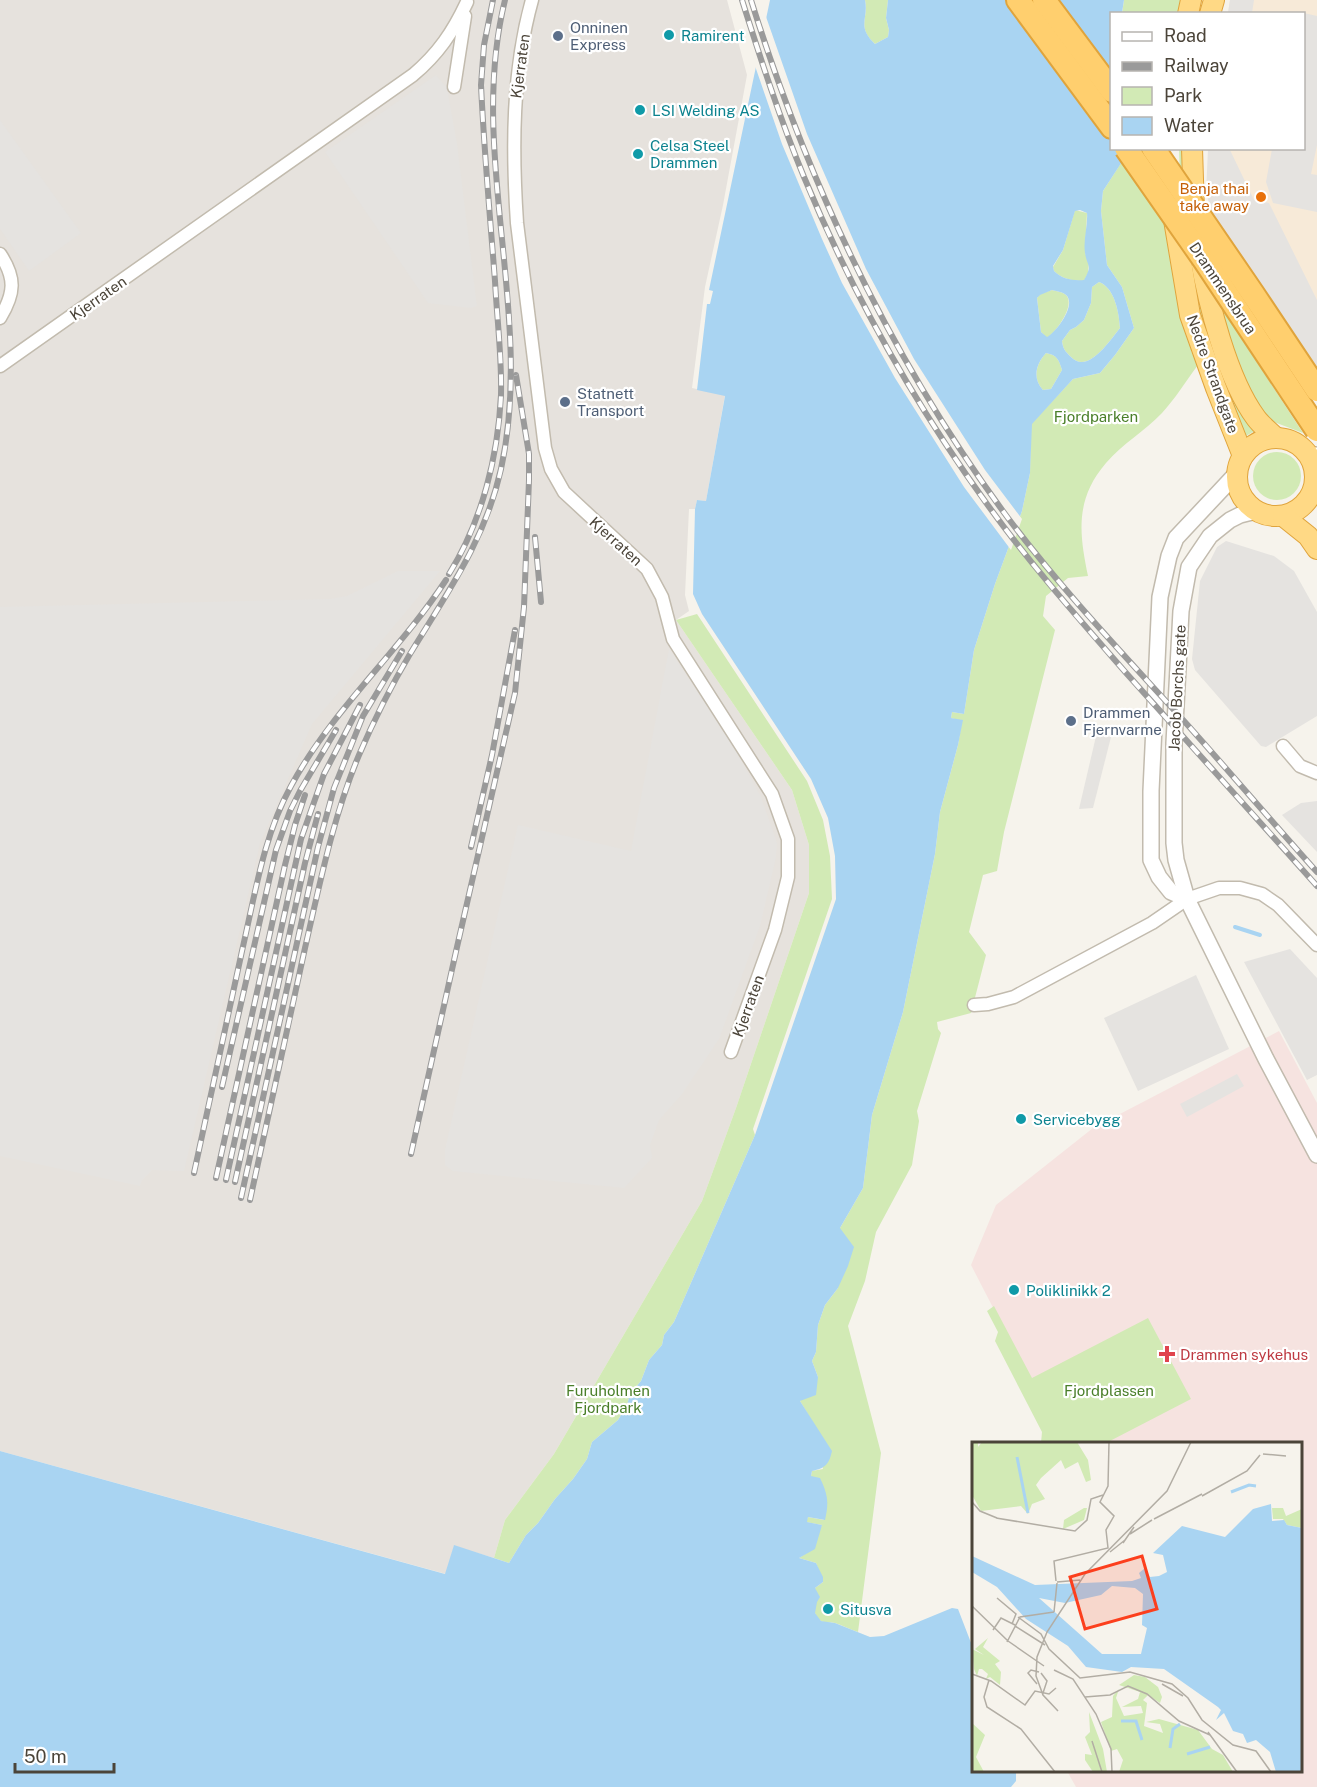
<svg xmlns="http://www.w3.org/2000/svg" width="1317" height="1787" font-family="'Public Sans',sans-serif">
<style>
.commercial{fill:#f7ead8}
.industrial{fill:#e6e2dd}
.medical{fill:#f6e3e0}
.green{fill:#d2eab5}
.parking{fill:#e5e3e0}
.water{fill:#a9d4f2;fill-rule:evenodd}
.pier{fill:#f6f3ec}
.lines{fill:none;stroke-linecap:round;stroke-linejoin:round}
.stream{stroke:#a9d4f2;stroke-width:4}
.minor-casing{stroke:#c2bbae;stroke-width:15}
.tertiary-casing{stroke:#c2bbae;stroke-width:18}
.trunk-casing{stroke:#e0a43c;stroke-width:22}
.motorway-casing{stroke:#e0a43c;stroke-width:26}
.minor{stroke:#fff;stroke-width:12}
.tertiary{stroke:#fff;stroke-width:15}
.trunk{stroke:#ffd985;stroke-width:20}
.motorway{stroke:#ffcf6e;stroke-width:22}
.rail-casing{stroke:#9a9a9a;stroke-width:6}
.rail{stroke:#fff;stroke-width:4;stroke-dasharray:11;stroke-linecap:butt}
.motorway-bridge-casing{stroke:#e0a43c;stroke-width:26;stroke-linecap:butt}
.motorway-bridge{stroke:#ffcf6e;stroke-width:22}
.culture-dot{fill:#0f9aa8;stroke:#fff;stroke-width:2}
.service-dot{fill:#5c6f8a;stroke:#fff;stroke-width:2}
.food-dot{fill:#e8710a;stroke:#fff;stroke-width:2}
.health-dot{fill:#e0444e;stroke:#fff;stroke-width:2}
.labels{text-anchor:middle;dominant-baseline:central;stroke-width:4.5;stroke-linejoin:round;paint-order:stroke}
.service-label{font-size:15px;fill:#4e5e75;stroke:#fff;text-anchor:start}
.culture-label{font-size:15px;fill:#0d838f;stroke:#fff;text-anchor:start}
.street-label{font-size:15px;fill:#4b4439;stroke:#fff}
.food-label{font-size:15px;fill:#c56008;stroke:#fff;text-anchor:end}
.park-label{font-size:15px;fill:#4a7f2a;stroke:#fff}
.health-label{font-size:15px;fill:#be3a42;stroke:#fff;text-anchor:start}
.inset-river{fill:none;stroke:#a9d4f2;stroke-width:3}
.inset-road{fill:none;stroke:#b2ada4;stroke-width:1.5}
.view{fill:#fc3f1d;fill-opacity:0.15;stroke:#fc3f1d;stroke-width:3}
.inset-edge{fill:none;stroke:#4b4439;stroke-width:3}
</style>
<rect width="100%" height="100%" fill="#f6f3ec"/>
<polygon class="commercial" points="1230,0 1317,0 1317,401 1208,149 1304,148 1304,14 1228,13"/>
<polygon class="industrial" points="0,0 727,0 747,75 723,205 705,287 692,388 725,395 706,501 697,500 695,509 689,509 685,595 689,611 676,620 792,790 809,845 809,893 736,1108 702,1201 554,1454 505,1520 494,1558 454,1546 446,1574 0,1451"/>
<polygon class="medical" points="1279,1031 1317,1103 1317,1787 1076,1787 1067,1771 1300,1770 1300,1444 1063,1443 971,1265 996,1205 1093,1128"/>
<g class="green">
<path d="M 865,0 L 888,0 L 886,18 L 889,30 L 888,37 L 875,44 C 856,26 869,19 865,0 Z"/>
<polygon points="1124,0 1182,0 1180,13 1122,14"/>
<path d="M 1130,149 L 1163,149 L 1166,231 L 1175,286 L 1192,353 L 1198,365 C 1186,381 1175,399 1162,413 C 1145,431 1122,444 1106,463 C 1075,499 1079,533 1088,576 L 1068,578 L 1046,596 L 1043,616 L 1055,630 L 1004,832 L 997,871 L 983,875 L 969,932 L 986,955 L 971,1013 L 937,1022 L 938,1029 L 941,1033 L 917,1111 L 919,1121 L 912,1165 L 876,1232 L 865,1281 L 848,1326 L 881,1453 L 858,1632 C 851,1630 842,1625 835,1623 C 827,1622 818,1624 815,1613 C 814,1608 816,1596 815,1588 L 823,1582 L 816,1563 L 799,1558 L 808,1552 L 822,1525 L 806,1522 L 808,1517 L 824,1520 L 811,1476 L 812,1471 L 823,1469 L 812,1421 L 800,1401 L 818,1377 L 812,1361 L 816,1352 L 818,1325 L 825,1305 L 838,1288 L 840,1228 L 863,1188 L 872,1115 L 903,1012 L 935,854 L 940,812 L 958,745 L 962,721 L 951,718 L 952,712 L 964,714 L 974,650 L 995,584 L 1022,511 L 1030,473 L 1031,424 L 1073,379 L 1100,373 L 1115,355 L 1134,328 L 1122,287 L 1107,265 L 1101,211 L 1103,191 Z"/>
<polygon points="1179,149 1184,149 1187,216 1256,430 1246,436 1231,403 1202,325 1181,213"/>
<path d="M 1075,210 L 1087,213 L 1085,253 L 1089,262 L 1088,273 L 1084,281 C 1073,281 1062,279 1054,271 L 1053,267 L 1063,250 Z"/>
<path d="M 1099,282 C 1115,288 1119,313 1120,328 C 1110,340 1088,375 1071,357 C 1065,351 1063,349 1062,341 L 1070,330 L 1076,327 L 1084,320 L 1091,303 L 1092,287 Z"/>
<path d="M 1052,290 C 1055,291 1063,292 1066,295 C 1076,305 1056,332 1047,338 L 1041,332 L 1037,298 L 1040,294 Z"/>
<polygon points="1221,307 1303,433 1274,422 1264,414 1244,379 1220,313"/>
<path d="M 1046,353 C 1057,355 1059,360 1062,370 L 1051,389 L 1043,390 C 1032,378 1036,364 1046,353 Z"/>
<circle cx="1277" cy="476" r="24"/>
<polygon points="697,614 807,781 823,820 830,856 832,899 753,1129 755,1135 674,1322 664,1335 662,1345 649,1360 641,1381 630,1394 627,1405 618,1420 592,1442 587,1459 573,1479 555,1499 538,1523 526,1535 509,1563 494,1558 505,1520 554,1454 702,1201 736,1108 809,893 809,845 792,790 676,620"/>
<polygon points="994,1306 1032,1378 1148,1318 1191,1399 1106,1443 1041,1443 1042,1432 995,1341 998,1332 987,1311"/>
</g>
<g class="parking">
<polygon points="1230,0 1254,0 1252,13 1228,13"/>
<polygon points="1299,12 1317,16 1317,145 1311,174 1317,175 1317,212 1273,203 1266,182 1272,149 1304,148 1304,14 1299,13"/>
<polygon points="436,75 447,88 457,143 477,306 471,308 428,303 325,152"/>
<polygon points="0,120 81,233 29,271 0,229"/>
<polygon points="1208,149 1242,149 1230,150 1254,200 1269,203 1317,300 1317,398 1227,264 1206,193"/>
<polygon points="1226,541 1274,556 1294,571 1317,612 1317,716 1266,747 1261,746 1195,670 1192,659 1200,581 1217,547"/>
<polygon points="398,571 440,571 312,724 260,843 184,1171 152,1170 142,1180 140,1186 0,1156 0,607 330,599 347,596"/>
<polygon points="669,649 734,748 761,797 777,843 776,857 760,926 719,1039 682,1094 659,1120 650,1145 652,1158 624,1188 453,1171 445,1165 445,1150 518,825 631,851"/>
<polygon points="1097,732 1111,737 1093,808 1079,809"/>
<polygon points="1317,801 1317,852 1282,815 1301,803"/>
<polygon points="1290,949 1317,978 1317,1075 1307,1080 1244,962"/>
<polygon points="1196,975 1229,1049 1138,1091 1104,1018"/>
<polygon points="1237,1074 1244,1086 1187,1117 1180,1104"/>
</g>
<path class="water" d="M 770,0 L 865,0 C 869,19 856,26 875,44 L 888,37 L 889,30 L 886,18 L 888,0 L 1124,0 L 1122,13 L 1112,14 L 1112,148 L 1129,151 L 1103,191 L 1101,211 L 1107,265 L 1122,287 L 1134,328 L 1115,355 L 1100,373 L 1073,379 L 1032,424 L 1030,473 L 1022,511 L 995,584 L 974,650 L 964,714 L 952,712 L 951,718 L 963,720 L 958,745 L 940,812 L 935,854 L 903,1012 L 872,1115 L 863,1188 L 840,1228 L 854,1247 L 848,1266 L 838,1288 L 825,1305 L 818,1325 L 816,1352 L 812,1361 L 818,1377 L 816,1395 L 800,1401 L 832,1451 C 829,1464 826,1468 812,1471 L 811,1476 L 820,1478 C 828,1495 829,1502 825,1520 L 808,1517 L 807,1522 L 822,1525 L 815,1549 L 799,1558 L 816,1563 L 823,1577 L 823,1582 L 815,1588 L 820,1597 L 817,1602 L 815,1613 L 821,1621 L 835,1623 L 870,1637 L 884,1636 L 952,1608 L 958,1609 L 973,1648 L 974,1770 L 1016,1771 L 1016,1781 L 1011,1787 L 0,1787 L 0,1451 L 445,1574 L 454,1545 L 509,1563 L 526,1535 L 538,1523 L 555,1499 L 573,1479 L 587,1459 L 592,1442 L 618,1420 L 627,1405 L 630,1394 L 641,1381 L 649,1360 L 662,1345 L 664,1335 L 674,1322 L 755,1135 L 836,899 L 835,856 L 828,818 L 811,779 L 702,614 L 693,594 L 695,509 L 697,500 L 706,501 L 725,396 L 697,390 L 707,304 L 710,304 L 713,291 L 709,290 ZM 1080,210 L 1087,213 C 1088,225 1083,240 1085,253 C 1087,267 1093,264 1084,280 C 1073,281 1062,279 1054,271 L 1053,266 L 1063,250 L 1075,211 ZM 1099,282 C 1115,288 1119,313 1120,328 C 1110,340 1088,375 1071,357 C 1065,351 1063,349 1062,341 L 1070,330 L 1076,327 L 1084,320 L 1091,303 L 1092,287 ZM 1052,290 C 1055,291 1063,292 1066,295 C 1077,305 1056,332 1047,337 L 1041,332 L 1037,298 L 1040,295 ZM 1046,353 C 1057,355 1059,360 1062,370 L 1051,389 L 1043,390 C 1032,378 1036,364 1046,353 Z"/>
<polygon class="pier" points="764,11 807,134 866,269 914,359 985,470 1022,519 1011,550 964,487 895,378 842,283 822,239 782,144 754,63"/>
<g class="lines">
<polyline class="stream" points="1235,927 1260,935"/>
<defs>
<g id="minor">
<path d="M 532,0 C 512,72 512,148 517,223 L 545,448 L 551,469 L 564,492 L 647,569 L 662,597 L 673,639 L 772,794 L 788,839 L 788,877 L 775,930 L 731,1052"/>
<polyline points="454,87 465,16"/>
<path d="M 0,254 C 16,278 15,293 0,318"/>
<path d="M 0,366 L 413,75 C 438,54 453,32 467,2"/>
<polyline points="1283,746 1300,766 1317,773"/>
<polyline points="974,1005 988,1004 1014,997 1152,923 1187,899 1219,888 1240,888 1262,894 1278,905 1317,945"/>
</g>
<g id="tertiary">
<polyline points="1309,455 1317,455"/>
<polyline points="1316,483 1317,482"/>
<polyline points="1256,511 1240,515 1230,520 1210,536 1189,567 1181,611 1174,743 1174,843 1176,860 1187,899 1266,1059 1317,1155"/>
<polyline points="1187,899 1171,892 1159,877 1151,860 1151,791 1160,597 1169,556 1176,538 1237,473"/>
</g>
<g id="trunk">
<polyline points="1188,14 1191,0"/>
<polyline points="1210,14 1214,0"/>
<polyline points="1192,148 1194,211"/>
<polyline points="1173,214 1190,315 1216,388 1243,456"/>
<path d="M 1200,255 C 1208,302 1227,379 1256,418 C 1261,425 1269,431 1276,438"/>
<circle cx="1276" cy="477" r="39"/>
<polyline points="1283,516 1308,536 1317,549"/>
</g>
<g id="motorway">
<polyline points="1018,0 1112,127"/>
<polyline points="1044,0 1112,91"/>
</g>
</defs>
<use href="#minor" class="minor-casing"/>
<use href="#tertiary" class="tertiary-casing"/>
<use href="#trunk" class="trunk-casing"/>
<use href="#motorway" class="motorway-casing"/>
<use href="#minor" class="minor"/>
<use href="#tertiary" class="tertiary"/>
<use href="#trunk" class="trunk"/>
<use href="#motorway" class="motorway"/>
<defs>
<g id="rail">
<path d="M 742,0 C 761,60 780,119 804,177 C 852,293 914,403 987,504 C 1030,564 1079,619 1127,674 C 1190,745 1254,815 1317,886"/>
<path d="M 751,0 C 809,186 892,361 1008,518 C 1062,590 1124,655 1184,721 C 1229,771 1272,822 1317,872"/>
<polyline points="535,537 541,602"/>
<path d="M 449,574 C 482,521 498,457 501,395 C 502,358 497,319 495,281 C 490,216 484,150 481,85 L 484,45 L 493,0"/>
<polyline points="471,847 492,755 515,630"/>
<polyline points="222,1087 276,850 290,811 300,791 336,730"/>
<polyline points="411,1154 457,947 515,693 524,607 529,480 529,454 516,375"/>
<path d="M 194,1173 C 210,1099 226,1025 242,951 C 255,895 263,837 291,786 C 332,710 399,652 446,580"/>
<polyline points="216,1178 285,865 295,825 305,795"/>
<polyline points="226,1180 301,839 324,774 360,705"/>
<polyline points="235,1182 305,863 318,814"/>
<polyline points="241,1198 318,847 334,788 363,716 402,651"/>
<path d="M 250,1200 C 268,1116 287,1032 305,948 C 320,883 333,817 359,755 C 374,720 391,686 410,654 C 447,593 485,541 501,469 C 535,314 467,154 505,0"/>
</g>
</defs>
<use href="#rail" class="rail-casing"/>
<use href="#rail" class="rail"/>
<defs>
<g id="motorway-bridge">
<polyline points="1126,148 1205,261 1317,430"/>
<polyline points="1153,148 1253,294 1317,390"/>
</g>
</defs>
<use href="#motorway-bridge" class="motorway-bridge-casing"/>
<use href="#motorway-bridge" class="motorway-bridge"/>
</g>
<g class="culture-dot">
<circle cx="669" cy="35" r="6"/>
<circle cx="640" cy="110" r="6"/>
<circle cx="638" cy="154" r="6"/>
<circle cx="1021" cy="1119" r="6"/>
<circle cx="1014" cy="1290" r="6"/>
<circle cx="828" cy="1609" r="6"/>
</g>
<g class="service-dot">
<circle cx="558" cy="36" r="6"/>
<circle cx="565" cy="402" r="6"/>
<circle cx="1071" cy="721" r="6"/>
</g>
<circle class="food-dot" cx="1261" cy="197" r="6"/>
<path class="health-dot" d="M1164 1345h6v6h6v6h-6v6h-6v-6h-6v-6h6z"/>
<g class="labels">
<g class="service-label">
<text x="570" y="27">Onninen<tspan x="570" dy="17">Express</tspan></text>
<text x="577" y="393">Statnett<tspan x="577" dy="17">Transport</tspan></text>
<text x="1083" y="712">Drammen<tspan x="1083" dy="17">Fjernvarme</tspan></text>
</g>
<g class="culture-label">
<text x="681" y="35">Ramirent</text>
<text x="652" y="110">LSI Welding AS</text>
<text x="650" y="145">Celsa Steel<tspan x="650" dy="17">Drammen</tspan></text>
<text x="1033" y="1119">Servicebygg</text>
<text x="1026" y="1290">Poliklinikk 2</text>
<text x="840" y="1609">Situsva</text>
</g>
<g class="street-label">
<text transform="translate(520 66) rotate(-82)">Kjerraten</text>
<text transform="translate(1223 288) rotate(56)">Drammensbrua</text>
<text transform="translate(98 298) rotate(-35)">Kjerraten</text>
<text transform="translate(1213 374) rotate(70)">Nedre Strandgate</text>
<text transform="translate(616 541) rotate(42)">Kjerraten</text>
<text transform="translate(1177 688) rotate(-87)">Jacob Borchs gate</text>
<text transform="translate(748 1006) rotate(-70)">Kjerraten</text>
</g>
<g class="food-label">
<text x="1249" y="188">Benja thai<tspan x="1249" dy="17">take away</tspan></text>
</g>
<g class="park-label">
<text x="1096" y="416">Fjordparken</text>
<text x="608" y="1390">Furuholmen<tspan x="608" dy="17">Fjordpark</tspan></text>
<text x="1109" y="1390">Fjordplassen</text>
</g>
<g class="health-label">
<text x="1180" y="1354">Drammen sykehus</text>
</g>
</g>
<g transform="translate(972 1442)">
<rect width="330" height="330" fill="#f6f3ec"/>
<path d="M 0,0 L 6,0 L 6,5 L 10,0 L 105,0 L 116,18 L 119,38 L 114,40 L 106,20 L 93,27 L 89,18 L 69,36 L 64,43 L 73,57 L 60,62 L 56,72 L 49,64 L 9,69 L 0,53 ZM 112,66 L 115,66 L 112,78 L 91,87 L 92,78 ZM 300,66 L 311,66 L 314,74 L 330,67 L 330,86 L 315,83 L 311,77 L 301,77 ZM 16,196 L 11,205 L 28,219 L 23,222 L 29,230 L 28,243 L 18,235 L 14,237 L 16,232 L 10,227 L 7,227 L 5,234 L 2,227 L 0,207 L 12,213 L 3,207 ZM 162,233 L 173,235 L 186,245 L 190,255 L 188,261 L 176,253 L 171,258 L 175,261 L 172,284 L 191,291 L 188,282 L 174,280 L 187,277 L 226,288 L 240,307 L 251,313 L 261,330 L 147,330 L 151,318 L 145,307 L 139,309 L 129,280 L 140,275 L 141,254 L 147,247 L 144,256 L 152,274 L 171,271 L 169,264 L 150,265 L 166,257 L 168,250 L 147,243 ZM 117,270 L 131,307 L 135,330 L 121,330 L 113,318 L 113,312 L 120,313 L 113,295 L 118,290 ZM 0,281 L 13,293 L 4,315 L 12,330 L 0,330 Z" fill="#d2eab5"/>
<path d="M 299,62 L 300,79 L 312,78 L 315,83 L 330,86 L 330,330 L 304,330 L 298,310 L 284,298 L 275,301 L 271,292 L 261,289 L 252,271 L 244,278 L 249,268 L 246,265 L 192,227 L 159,225 L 150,230 L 114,225 L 96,204 L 54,177 L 25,145 L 0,130 L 0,114 L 63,143 L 160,139 L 169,136 L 167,131 L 173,126 L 178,135 L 187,134 L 195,130 L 191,113 L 181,111 L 210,84 L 253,95 L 281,67 ZM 140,144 L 163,146 L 171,152 L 170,183 L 175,186 L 169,212 L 130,212 L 67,156 L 93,161 L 129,153 Z" fill="#a9d4f2" fill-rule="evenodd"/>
<path class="inset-river" d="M 45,15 L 56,71M 259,50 L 277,43 L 284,44M 149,279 L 164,279 L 170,298M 198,306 L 201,287 L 208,282M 215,312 L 238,305"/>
<path class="inset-road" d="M 291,12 L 314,14M 230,54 L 275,29 L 288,13M 0,60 L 8,69 L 25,76M 24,76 L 103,89 L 115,78 L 119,57 L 131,53M 182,77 L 230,52M 158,92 L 180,78M 151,101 L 162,85M 138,110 L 153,98M 84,139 L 82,119 L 136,106 L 134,88 L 142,74 L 128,60 L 136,44 L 137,0M 85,140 L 108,138M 25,156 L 44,172 L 40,182M 0,164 L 36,199M 82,170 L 85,141M 46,175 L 69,192 L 77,207 L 108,236 L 158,230 L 200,242 L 216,256 L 230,278 L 261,303 L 284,309 L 299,330M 43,184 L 73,203M 21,188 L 29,176 L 43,183M 36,199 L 72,224M 35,200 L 48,175 L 82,170M 82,228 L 101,237 L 124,272 L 139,307 L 140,330M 69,231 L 75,239 L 71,251M 0,232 L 19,239 L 53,263 L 63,249 L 77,252 L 84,246M 17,238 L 12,255 L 15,265 L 49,287 L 83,330M 65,242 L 56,231 L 59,228 L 67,230M 190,242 L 211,254M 113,255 L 138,253 L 156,244 L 175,252 L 207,279 L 238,293M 86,269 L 71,253 L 64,234 L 65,215 L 75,190 L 113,132 L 195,49 L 219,0M 236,290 L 265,330M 120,299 L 130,330"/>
<path class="view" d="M 170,114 L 185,167 L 113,187 L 98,135 Z"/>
<rect width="330" height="330" class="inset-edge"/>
</g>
<rect x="1110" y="12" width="195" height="138" fill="#ffffff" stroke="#b7b4b0" stroke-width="1.5"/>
<rect x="1122" y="32" width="30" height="9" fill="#ffffff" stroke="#b7b4b0" stroke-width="1.5"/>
<text x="1164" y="42" font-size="18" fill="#4b4439">Road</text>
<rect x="1122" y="62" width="30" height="9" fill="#9a9a9a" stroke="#b7b4b0" stroke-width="1.5"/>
<text x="1164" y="72" font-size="18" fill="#4b4439">Railway</text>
<rect x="1122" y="87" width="30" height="18" fill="#d2eab5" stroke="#b7b4b0" stroke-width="1.5"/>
<text x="1164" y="102" font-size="18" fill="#4b4439">Park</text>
<rect x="1122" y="117" width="30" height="18" fill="#a9d4f2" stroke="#b7b4b0" stroke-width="1.5"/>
<text x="1164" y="132" font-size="18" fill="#4b4439">Water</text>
<path d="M15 1763v9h99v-9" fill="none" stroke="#4b4439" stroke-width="3"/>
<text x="24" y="1763" font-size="18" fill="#4b4439" stroke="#ffffff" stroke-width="4.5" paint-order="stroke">50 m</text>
</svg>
